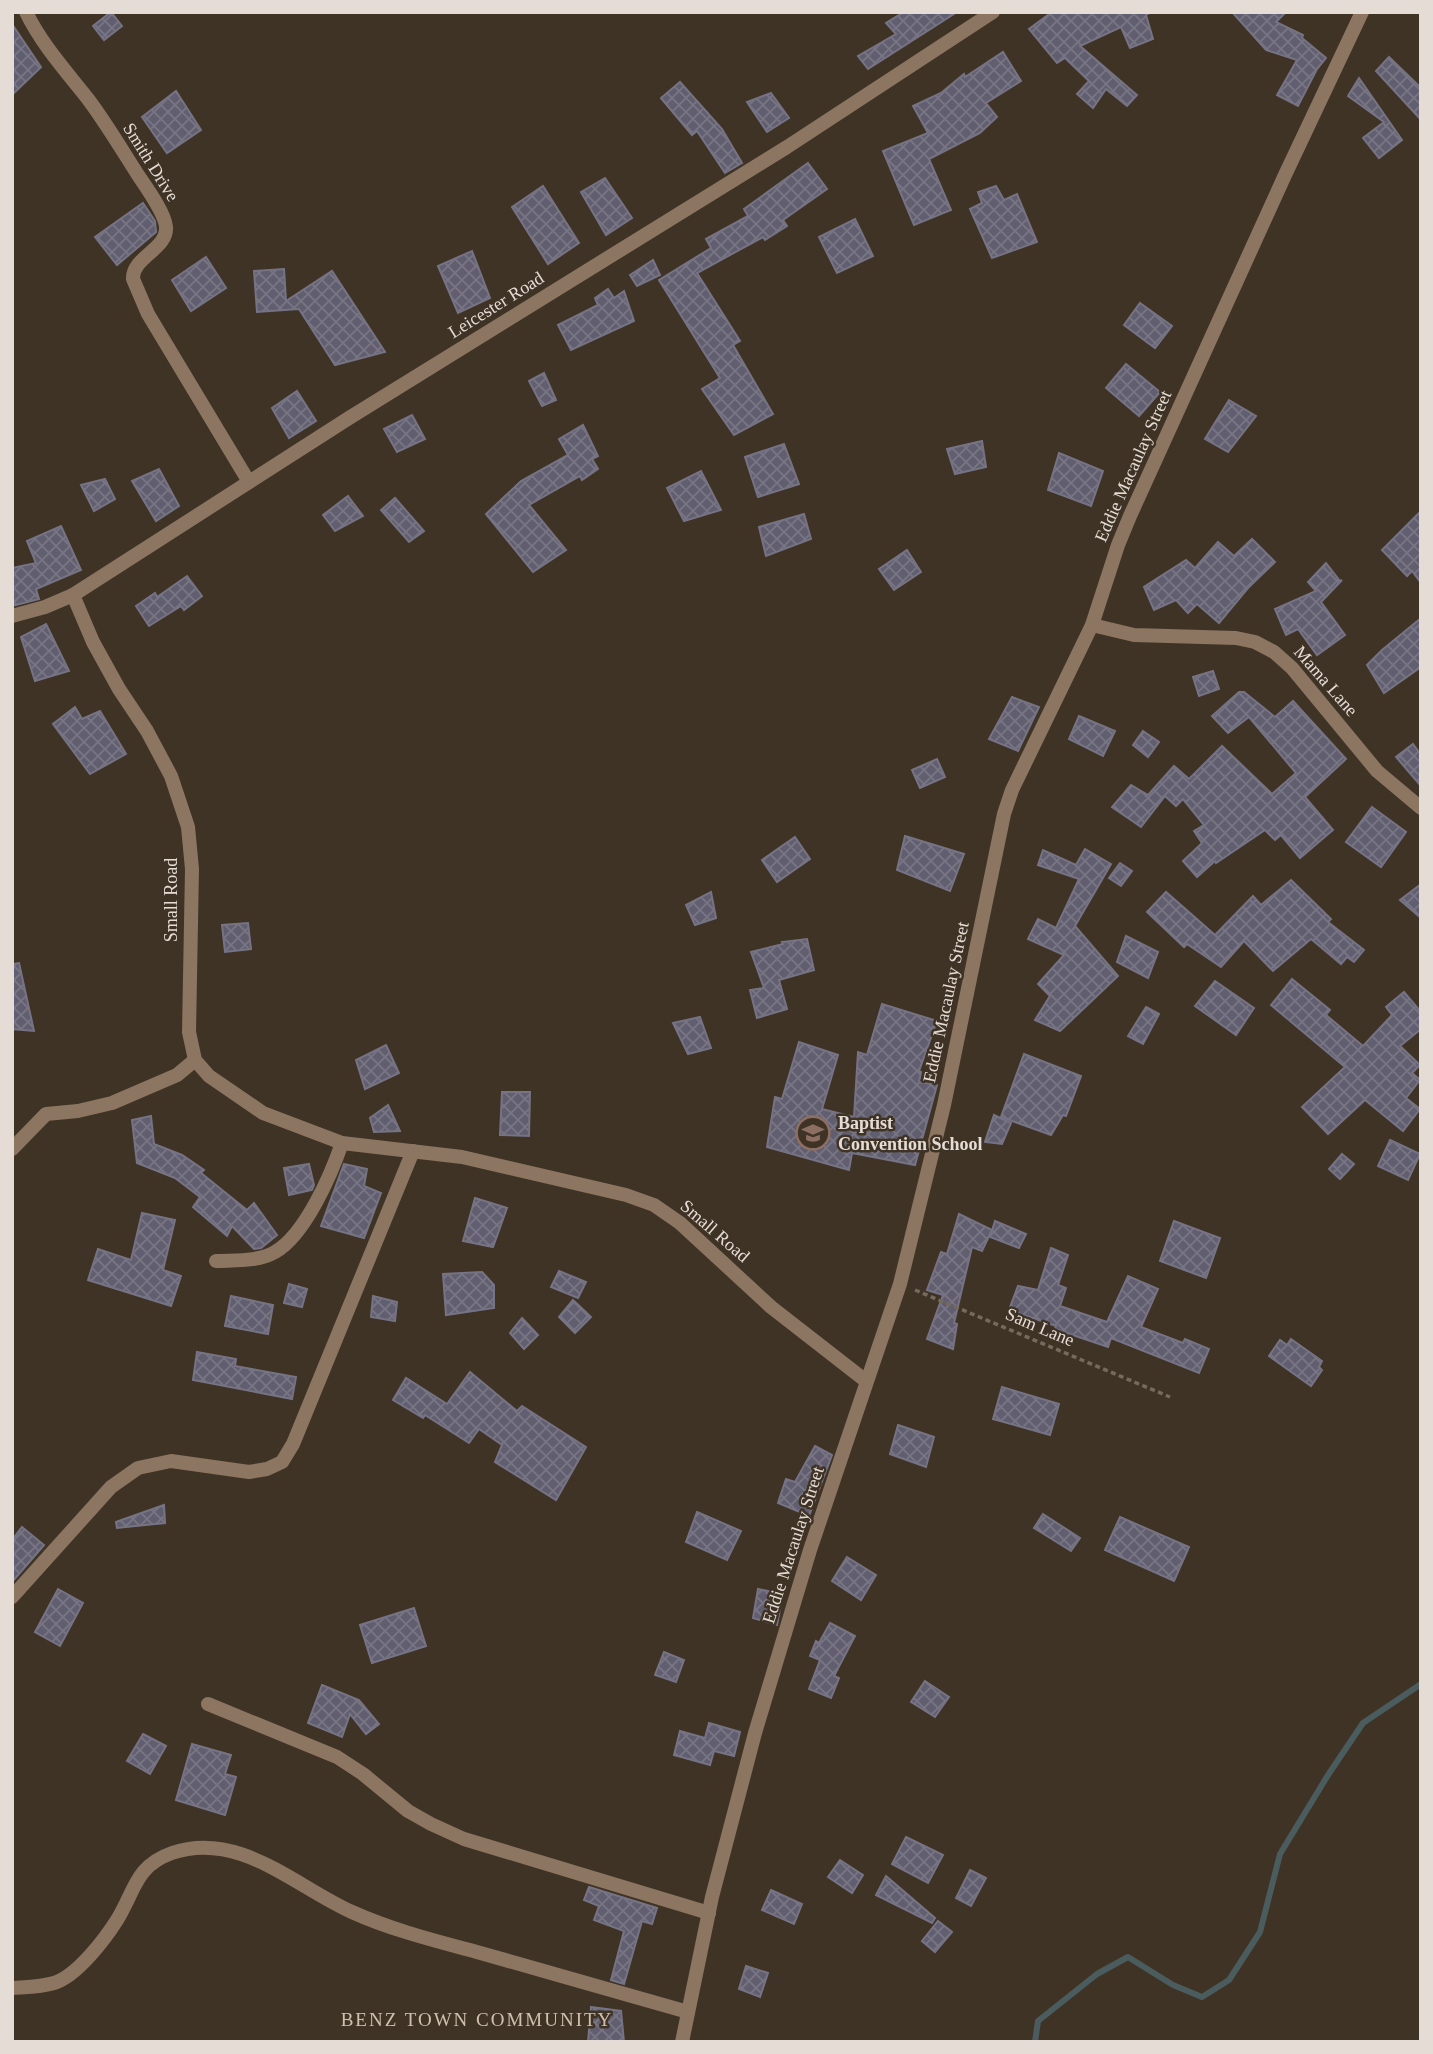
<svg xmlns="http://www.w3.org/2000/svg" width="1433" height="2054" font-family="'Times New Roman',serif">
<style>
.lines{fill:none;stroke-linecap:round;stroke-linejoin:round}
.stream{stroke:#4b5c5f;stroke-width:6}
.building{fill:url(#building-cross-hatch);stroke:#767385;stroke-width:2}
.path{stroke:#756a5e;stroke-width:3.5;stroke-dasharray:5 3.5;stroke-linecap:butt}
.minor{stroke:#8c7561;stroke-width:14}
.tertiary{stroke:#8c7561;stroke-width:14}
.labels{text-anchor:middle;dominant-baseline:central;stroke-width:5;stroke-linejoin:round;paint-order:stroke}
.street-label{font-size:18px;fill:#e5ddd5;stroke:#3f3325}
.poi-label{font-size:18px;font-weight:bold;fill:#e5ddd5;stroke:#3f3325;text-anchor:start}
.neighbourhood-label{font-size:19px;letter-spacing:2px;fill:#cfc0af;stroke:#3f3325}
</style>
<defs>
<pattern id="building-cross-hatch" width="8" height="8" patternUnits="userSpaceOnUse" patternTransform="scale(1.75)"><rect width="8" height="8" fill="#615e70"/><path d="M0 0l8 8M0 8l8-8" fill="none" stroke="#787584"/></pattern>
</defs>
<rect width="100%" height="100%" fill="#3f3325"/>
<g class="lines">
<polyline class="stream" points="1035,2042 1038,2021 1097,1974 1128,1957 1173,1985 1202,1997 1229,1980 1260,1932 1280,1854 1328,1775 1363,1723 1421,1684"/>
</g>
<g class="building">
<polygon points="111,12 122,26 104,40 93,26"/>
<polygon points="904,12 957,12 868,69 858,56 896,34 886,23"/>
<polygon points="1052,12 1151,12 1146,15 1153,39 1130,48 1121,27 1080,46 1137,95 1127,106 1106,89 1093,108 1077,94 1089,81 1065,58 1057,63 1029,29"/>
<polygon points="1232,12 1286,12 1276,22 1303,35 1302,38 1326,58 1317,69 1298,106 1277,95 1297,60 1266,50"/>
<polygon points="12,24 41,67 12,95"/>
<polygon points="1003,52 1021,81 986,103 997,117 980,133 929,159 951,210 914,225 883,151 928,133 913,106 941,93 964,74 965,77"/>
<polygon points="1389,57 1421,88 1421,120 1376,71"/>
<polygon points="1359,78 1402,140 1379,158 1363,138 1384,122 1348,96"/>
<polygon points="680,82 722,129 742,163 725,173 697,131 692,135 661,98"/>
<polygon points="176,91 201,130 167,153 142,117"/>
<polygon points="771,93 789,118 767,132 747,102"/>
<polygon points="808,163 827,189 783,220 787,226 765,240 763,237 697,273 740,341 733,345 773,414 734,435 702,389 720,378 659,280 711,248 706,239 748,216 744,209"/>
<polygon points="605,178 632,218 606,235 581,192"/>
<polygon points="543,186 579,243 548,264 512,207"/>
<polygon points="996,186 1004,200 1017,194 1037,242 992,258 970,209 982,203 978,192"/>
<polygon points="143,203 155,221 156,232 117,265 95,237"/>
<polygon points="855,219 873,256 837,273 819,237"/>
<polygon points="472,251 490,298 458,313 438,266"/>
<polygon points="206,257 226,288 191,311 172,280"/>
<polygon points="653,260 660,275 637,286 630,275"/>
<polygon points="284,269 286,301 332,271 385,352 335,365 299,309 257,312 254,271"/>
<polygon points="608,289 614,298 624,291 634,321 571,350 558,325 598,305 595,298"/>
<polygon points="1140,303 1172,326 1155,348 1124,325"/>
<polygon points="1126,364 1160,392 1139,416 1106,388"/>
<polygon points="544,373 556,400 542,406 529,381"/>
<polygon points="297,391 316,421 289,438 272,408"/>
<polygon points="1229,400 1256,416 1228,452 1205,439"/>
<polygon points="412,415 425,439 397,452 384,429"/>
<polygon points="583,425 598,456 592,459 598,469 582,480 580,476 529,505 566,550 533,572 486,514 521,481 568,455 559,439"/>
<polygon points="982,441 986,467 955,474 947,449"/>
<polygon points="784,444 799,484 758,497 745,457"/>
<polygon points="1059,453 1103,471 1091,506 1048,490"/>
<polygon points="159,469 179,506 156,521 132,481"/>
<polygon points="701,471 721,510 684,521 667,488"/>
<polygon points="105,479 115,499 94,511 81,485"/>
<polygon points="348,496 363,516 335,531 323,515"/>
<polygon points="395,498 424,531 409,542 381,510"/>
<polygon points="1421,511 1421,583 1412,571 1407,576 1382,550"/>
<polygon points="804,514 811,539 766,556 759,527"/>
<polygon points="61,526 81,570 36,589 39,599 12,606 12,568 36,563 27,541"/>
<polygon points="1252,539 1275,562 1248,588 1219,623 1197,604 1188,613 1176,600 1154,610 1144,587 1186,560 1195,568 1218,542 1234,556"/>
<polygon points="907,550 921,572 894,590 879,569"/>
<polygon points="1326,563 1340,581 1342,580 1321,602 1345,635 1317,655 1298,629 1286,635 1275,609 1316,591 1308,582"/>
<polygon points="187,576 202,596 184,610 181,606 149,626 136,606 155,593 157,597"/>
<polygon points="1421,618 1421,667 1384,693 1367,665 1382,650"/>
<polygon points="46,624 69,671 35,681 21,637"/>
<polygon points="1213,671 1219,689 1199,696 1193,677"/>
<polygon points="1239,692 1244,692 1275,717 1293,701 1346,759 1305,797 1333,830 1300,858 1281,835 1275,840 1265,830 1216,863 1215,861 1197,877 1183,861 1202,843 1194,831 1204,825 1183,799 1176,806 1165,796 1141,827 1112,807 1131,785 1148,795 1174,766 1189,779 1222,746 1272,794 1296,773 1249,717 1228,733 1212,716"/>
<polygon points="1012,697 1039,707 1018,751 989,739"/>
<polygon points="75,707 82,719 100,711 126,754 90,774 53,724"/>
<polygon points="1079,716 1115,731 1103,756 1069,739"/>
<polygon points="1143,731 1159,742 1148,757 1133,745"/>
<polygon points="1413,744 1421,755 1421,786 1396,757"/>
<polygon points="937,759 945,777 920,788 912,770"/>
<polygon points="1372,807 1406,832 1381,867 1346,842"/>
<polygon points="905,836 964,854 950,891 897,870"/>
<polygon points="795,837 810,859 777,882 762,860"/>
<polygon points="1085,849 1111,864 1075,926 1118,976 1060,1031 1035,1020 1050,996 1038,984 1064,955 1028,939 1038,919 1056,928 1079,879 1038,865 1043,850 1076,865"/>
<polygon points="1120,863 1132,871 1121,886 1109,878"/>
<polygon points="1291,880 1331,919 1328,922 1364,950 1354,962 1347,957 1341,964 1311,939 1273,971 1244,941 1221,967 1187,944 1184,947 1147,912 1166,892 1215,935 1253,896 1261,905"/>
<polygon points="1421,884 1421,918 1400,900"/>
<polygon points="711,892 716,918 695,925 686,905"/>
<polygon points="248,923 251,949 225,952 222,925"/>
<polygon points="1126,936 1158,952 1148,978 1117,962"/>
<polygon points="807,939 814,970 779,980 787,1009 757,1018 750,990 764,988 751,952 783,944 782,942"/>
<polygon points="19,963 34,1031 12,1029 12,964"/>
<polygon points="1292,979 1330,1010 1326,1015 1363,1046 1392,1015 1386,1007 1404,992 1421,1012 1421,1029 1400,1046 1420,1065 1412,1073 1420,1080 1406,1098 1420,1109 1403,1131 1365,1100 1328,1134 1302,1107 1345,1067 1271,1005"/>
<polygon points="1215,981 1254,1008 1236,1035 1195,1006"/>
<polygon points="882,1004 937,1021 919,1071 921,1072 919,1082 937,1085 915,1165 852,1153 849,1170 767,1147 775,1097 782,1099 799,1042 838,1055 822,1109 854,1117 858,1052 867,1055"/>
<polygon points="1146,1007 1159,1014 1143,1044 1128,1036"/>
<polygon points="700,1017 711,1048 688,1054 673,1023"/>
<polygon points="386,1045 399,1073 365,1089 356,1060"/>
<polygon points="1024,1054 1081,1076 1066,1116 1063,1115 1051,1135 1001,1117"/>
<polygon points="502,1092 530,1092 529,1136 500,1135"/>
<polygon points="388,1105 400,1131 374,1132 370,1118"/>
<polygon points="994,1115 1011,1123 1002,1144 985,1142"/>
<polygon points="151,1116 154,1144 182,1155 204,1170 201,1173 247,1210 254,1203 277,1235 261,1248 254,1249 232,1226 227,1236 193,1207 200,1197 175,1178 137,1163 132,1120"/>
<polygon points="1390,1140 1420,1154 1408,1180 1378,1166"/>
<polygon points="1342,1154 1354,1164 1340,1179 1329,1169"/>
<polygon points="309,1164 314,1185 312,1190 289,1195 284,1168"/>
<polygon points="344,1164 367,1169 364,1186 381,1193 364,1238 321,1226"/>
<polygon points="475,1198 507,1208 493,1247 463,1241"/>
<polygon points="142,1213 175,1220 163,1270 181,1276 171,1306 88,1280 98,1249 131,1260"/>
<polygon points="959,1214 992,1230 982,1251 972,1247 954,1323 957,1324 953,1349 927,1339 943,1295 927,1290 941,1252 947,1254"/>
<polygon points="995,1221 1026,1234 1019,1248 990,1237"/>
<polygon points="1174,1221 1220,1238 1206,1278 1160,1261"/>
<polygon points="1051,1248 1068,1255 1058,1285 1066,1288 1060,1306 1107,1322 1128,1276 1158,1289 1141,1327 1183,1343 1185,1339 1209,1349 1199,1373 1111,1338 1108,1347 1055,1329 1056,1326 1009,1310 1018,1286 1038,1290"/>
<polygon points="559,1271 586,1282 578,1298 551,1287"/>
<polygon points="482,1272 494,1285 494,1308 446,1315 443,1274"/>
<polygon points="289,1284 307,1289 302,1307 284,1303"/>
<polygon points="231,1296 273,1305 268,1334 225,1326"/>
<polygon points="373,1296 397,1302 395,1321 371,1317"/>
<polygon points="573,1300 591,1317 575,1333 559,1317"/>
<polygon points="522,1318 538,1335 524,1349 510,1333"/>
<polygon points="1291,1339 1322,1361 1319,1367 1322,1370 1311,1386 1269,1356 1280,1340 1287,1345"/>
<polygon points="197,1352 236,1359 235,1366 296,1377 292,1399 193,1380"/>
<polygon points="470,1372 517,1411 522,1406 586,1447 556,1500 495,1462 502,1445 479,1429 469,1443 425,1415 423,1418 393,1400 406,1378 447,1404"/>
<polygon points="1002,1387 1059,1404 1050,1435 993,1419"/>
<polygon points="898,1425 934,1437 926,1467 890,1454"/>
<polygon points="815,1446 832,1455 809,1516 778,1503 786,1479 795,1482"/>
<polygon points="164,1505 165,1523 117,1528 116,1522"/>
<polygon points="697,1512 741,1531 727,1560 686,1542"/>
<polygon points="1043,1514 1080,1538 1071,1551 1034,1528"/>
<polygon points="1120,1517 1189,1547 1174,1581 1105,1550"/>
<polygon points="22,1527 44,1545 12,1582 12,1540"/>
<polygon points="847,1557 876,1575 861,1600 832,1581"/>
<polygon points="58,1589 83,1603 60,1646 35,1632"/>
<polygon points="758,1589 783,1594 777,1625 753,1618"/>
<polygon points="414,1608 426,1646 372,1663 360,1625"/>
<polygon points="830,1623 855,1636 834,1676 839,1678 831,1698 809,1689 820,1660 810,1656 816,1641 819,1643"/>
<polygon points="664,1652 684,1660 676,1682 655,1675"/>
<polygon points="925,1681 949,1697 935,1717 911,1702"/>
<polygon points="322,1685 359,1700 379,1724 366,1734 350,1714 342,1737 308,1723"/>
<polygon points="709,1723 740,1732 734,1756 714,1751 710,1765 674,1755 680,1731 705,1738"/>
<polygon points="143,1734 166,1746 150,1774 127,1761"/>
<polygon points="192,1744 231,1755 225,1774 236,1777 225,1815 176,1800"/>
<polygon points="906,1837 943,1855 928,1883 892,1864"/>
<polygon points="840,1860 863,1875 852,1893 828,1877"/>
<polygon points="970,1870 986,1878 971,1906 956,1898"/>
<polygon points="886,1876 935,1918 932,1923 876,1895"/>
<polygon points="589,1887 657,1908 652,1924 642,1921 624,1984 611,1980 624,1931 594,1920 599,1906 584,1900"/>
<polygon points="771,1890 802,1904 794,1924 762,1910"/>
<polygon points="938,1921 952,1932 935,1952 922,1941"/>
<polygon points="746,1966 768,1973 760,1997 739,1989"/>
<polygon points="591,2007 621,2011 624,2042 588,2042"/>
</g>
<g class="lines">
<polyline class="path" points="915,1290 1170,1397"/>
<g class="minor">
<path d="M 26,12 C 42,45 66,71 88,99 C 106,123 122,150 138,175 C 146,187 165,213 166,227 C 168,249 132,257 133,279 L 148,314 L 249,482"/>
<polyline points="73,595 93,642 119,689 147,731 171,776 188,827 192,869 189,1032 195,1060 209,1076 263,1113 342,1143"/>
<polyline points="1092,625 1134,635 1236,638 1255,642 1274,652 1292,668 1377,771 1421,808"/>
<polyline points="12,1149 46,1114 78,1111 112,1103 177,1075 195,1060"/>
<path d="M 216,1261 C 235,1260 258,1262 275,1252 C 305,1235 331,1175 342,1143 L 462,1157 L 626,1195 L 654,1205 L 680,1223 L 771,1307 L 866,1381"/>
<polyline points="12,1597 111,1487 138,1468 171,1461 249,1472 267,1469 282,1462 293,1444 413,1151"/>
<polyline points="208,1704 337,1757 363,1774 408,1811 431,1824 464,1839 709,1913"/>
<path d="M 12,1988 C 26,1987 41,1987 54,1983 C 77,1976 105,1939 117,1920 C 135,1891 135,1866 172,1853 C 239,1830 296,1887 352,1912 C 394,1931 440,1942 484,1954 C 552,1973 620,1993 688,2012"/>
<polyline points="682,2042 712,1897 755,1733 810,1550 900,1284 944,1105 1004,814 1012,790 1092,625 1118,545 1130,516 1285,175 1362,12"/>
</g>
<polyline class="tertiary" points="12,616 45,607 73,595 349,418 787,147 993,12"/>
</g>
<defs>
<symbol id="school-ring" viewBox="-11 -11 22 22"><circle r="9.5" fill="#3f3325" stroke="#8d6e63" stroke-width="1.5"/><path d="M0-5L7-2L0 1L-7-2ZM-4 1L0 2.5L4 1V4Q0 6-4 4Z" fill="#8d6e63"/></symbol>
</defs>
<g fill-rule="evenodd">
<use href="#school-ring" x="794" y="1114" width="38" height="38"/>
</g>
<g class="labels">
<g class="street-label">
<text transform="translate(151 162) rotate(58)">Smith Drive</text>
<text transform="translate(496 305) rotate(-32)">Leicester Road</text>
<text transform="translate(1133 466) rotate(-66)">Eddie Macaulay Street</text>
<text transform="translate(1326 681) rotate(49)">Mama Lane</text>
<text transform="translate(171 900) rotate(-90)">Small Road</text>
<text transform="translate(946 1002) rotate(-78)">Eddie Macaulay Street</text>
<text transform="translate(715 1231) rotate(41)">Small Road</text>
<text transform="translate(1040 1327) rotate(23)">Sam Lane</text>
<text transform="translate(793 1545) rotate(-72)">Eddie Macaulay Street</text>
</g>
<g class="poi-label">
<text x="838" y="1123">Baptist<tspan x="838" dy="21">Convention School</tspan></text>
</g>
<g class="neighbourhood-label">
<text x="477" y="2019">BENZ TOWN COMMUNITY</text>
</g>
</g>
<rect width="1433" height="2054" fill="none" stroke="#e5ddd5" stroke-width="28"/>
</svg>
